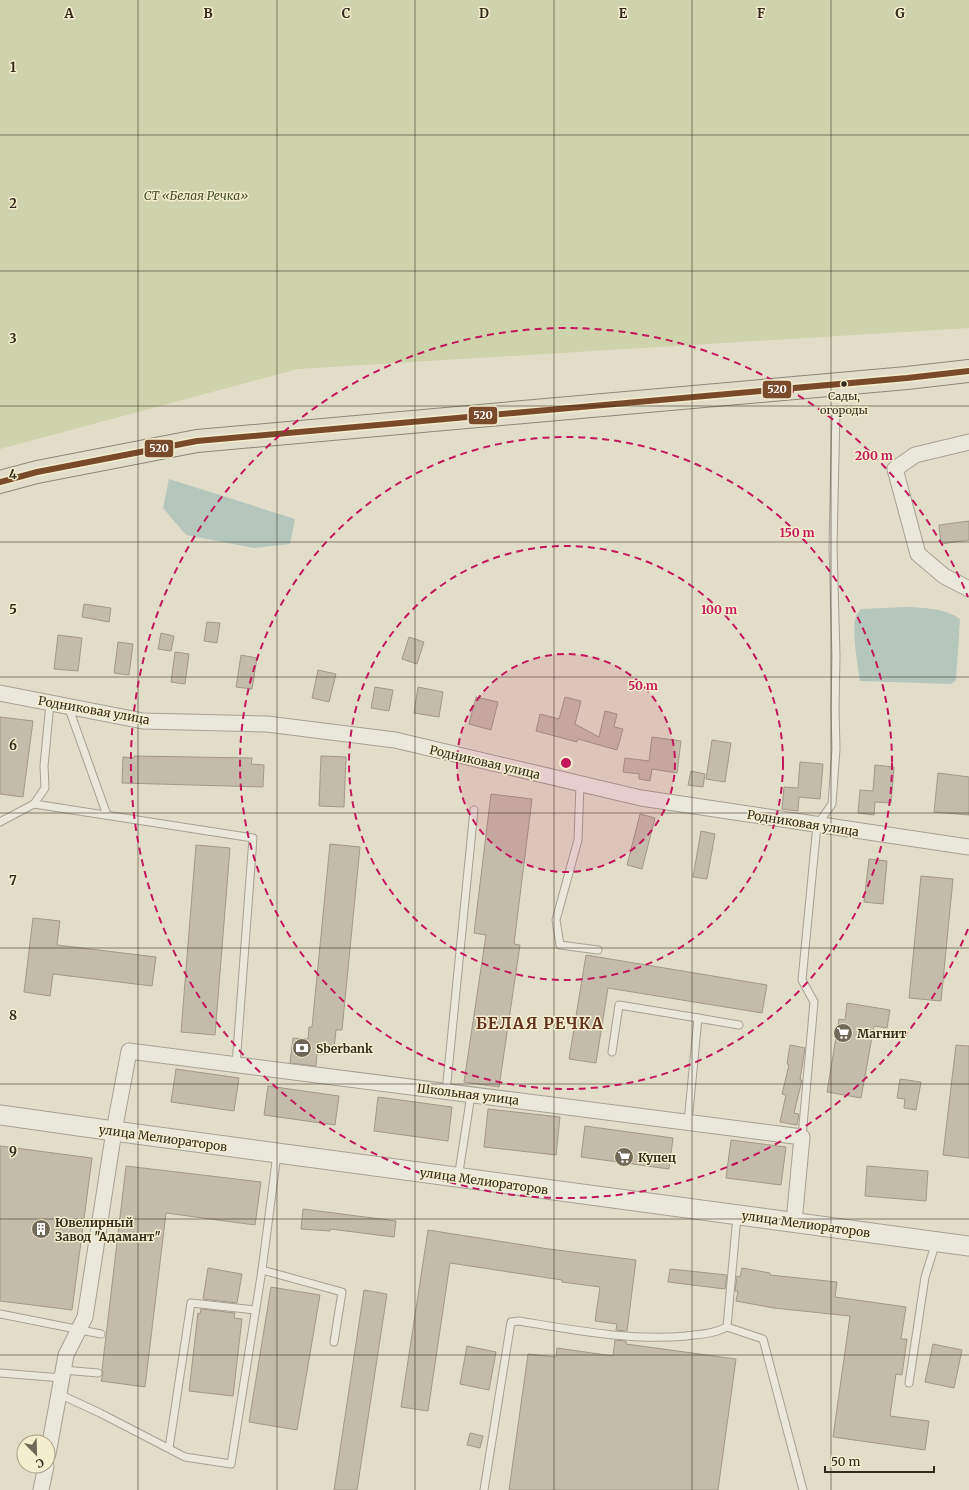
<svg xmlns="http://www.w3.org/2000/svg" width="969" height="1490" font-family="Merriweather,serif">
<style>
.green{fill:#ced3ab}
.water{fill:#b5c7bd}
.building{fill:#c5bbaa;stroke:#a29888}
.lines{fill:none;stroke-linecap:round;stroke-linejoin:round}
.service-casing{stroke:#a6a192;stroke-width:9}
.minor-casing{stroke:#a6a192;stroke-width:17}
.tertiary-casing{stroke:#a6a192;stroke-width:21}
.primary-casing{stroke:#8c8779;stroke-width:24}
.service{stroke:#eae7db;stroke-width:7}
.minor{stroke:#eae7db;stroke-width:15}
.tertiary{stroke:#eae7db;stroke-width:19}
.primary{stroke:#e2ddcb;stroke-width:22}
.bus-1-casing{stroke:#f4edce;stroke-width:9}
.bus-1{stroke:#7a4b2a;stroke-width:6}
.grid{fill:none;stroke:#342a1c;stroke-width:1;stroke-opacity:0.55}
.ring{fill:none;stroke:#c2185b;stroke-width:2;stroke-dasharray:7 5}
.bus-dot{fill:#342a1c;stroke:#f4edce;stroke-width:1.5}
.labels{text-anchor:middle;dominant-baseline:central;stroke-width:3;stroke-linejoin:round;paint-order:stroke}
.bus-label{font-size:11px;fill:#342a1c;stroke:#f4edce}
.park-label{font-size:12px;font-style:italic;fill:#415023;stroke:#f4edce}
.street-label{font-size:12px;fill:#342a1c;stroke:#f4edce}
.poi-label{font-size:12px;font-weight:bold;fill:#342a1c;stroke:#f4edce;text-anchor:start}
.district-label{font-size:16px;font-weight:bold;letter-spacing:1px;fill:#60311c;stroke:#f4edce}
.grid-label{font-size:13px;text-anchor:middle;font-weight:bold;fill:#342a1c;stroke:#f4edce;stroke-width:3;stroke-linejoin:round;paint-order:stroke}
.centre{fill:#c2185b;stroke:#f4edce;stroke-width:2}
.ring-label{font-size:12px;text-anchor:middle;font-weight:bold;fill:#c2185b;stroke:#f4edce;stroke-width:3;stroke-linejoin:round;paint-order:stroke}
.line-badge{stroke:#f4edce;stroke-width:1.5}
.badge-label{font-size:11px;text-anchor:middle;font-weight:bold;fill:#fff}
</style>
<rect width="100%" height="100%" fill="#e2ddc8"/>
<polygon class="green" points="0,0 969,0 969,328 298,369 0,449"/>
<g class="water">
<polygon points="169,479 295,519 290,544 254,548 186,535 163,508"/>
<path d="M 906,607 C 924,608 945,608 960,619 L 956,680 L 951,684 L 860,681 C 858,666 851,630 856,617 C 856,614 859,612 861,609 Z"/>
</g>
<g class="building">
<polygon points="969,521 969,540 941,544 939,525"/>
<polygon points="84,604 111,608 109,622 82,617"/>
<polygon points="207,622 220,623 217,643 204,641"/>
<polygon points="161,633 174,636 171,651 158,649"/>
<polygon points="58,635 82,638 78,671 54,669"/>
<polygon points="409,637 424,642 417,664 402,659"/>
<polygon points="118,642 133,644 129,675 114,673"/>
<polygon points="175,652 189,654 185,684 171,682"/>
<polygon points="241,655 257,658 252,689 236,687"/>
<polygon points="318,670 336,674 329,702 312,698"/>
<polygon points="375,687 393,690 389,711 371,708"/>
<polygon points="418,687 443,692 439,717 414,713"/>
<polygon points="476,697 498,702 491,730 469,724"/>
<polygon points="565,697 581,701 575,724 599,737 605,711 617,714 614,727 623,729 617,750 578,739 577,742 536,731 540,714 559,719"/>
<polygon points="0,717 33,721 23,797 0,794"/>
<polygon points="652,737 681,741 677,773 652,769 650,781 639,779 639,774 623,772 625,758 649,761"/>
<polygon points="712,740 731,743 725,782 706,779"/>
<polygon points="134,756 252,758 251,764 264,765 263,787 122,783 123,757 134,758"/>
<polygon points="321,756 346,757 344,807 319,806"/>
<polygon points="800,762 823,764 820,799 799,797 798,811 782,809 784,787 798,788"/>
<polygon points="875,765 894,767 891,803 875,802 874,815 858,813 860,790 873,791"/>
<polygon points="691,771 705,774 703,787 688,785"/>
<polygon points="938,773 969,777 969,815 934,812"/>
<polygon points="491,794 532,799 514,944 520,945 499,1087 464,1082 486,935 474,933"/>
<polygon points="640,814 655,818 642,869 627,865"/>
<polygon points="701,831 715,834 707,879 693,877"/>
<polygon points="330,844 360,847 342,1030 336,1030 334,1049 326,1048 325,1054 317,1054 316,1066 290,1063 293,1038 308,1039 309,1027 312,1027"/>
<polygon points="196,845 230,848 215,1035 181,1032"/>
<polygon points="869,859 887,861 883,904 864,902"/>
<polygon points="921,876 953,879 941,1001 909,998"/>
<polygon points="33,918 60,921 57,945 156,957 152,986 53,974 50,996 24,992"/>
<polygon points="586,955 767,985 762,1013 608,988 596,1063 569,1059"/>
<polygon points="847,1003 890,1010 887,1028 874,1026 861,1098 827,1092 839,1019 845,1020"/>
<polygon points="790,1045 805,1048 800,1080 802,1080 794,1113 799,1114 797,1125 780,1122 786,1095 782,1094 789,1065 787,1064"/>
<polygon points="956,1045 969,1046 969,1158 943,1155"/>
<polygon points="176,1069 239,1078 234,1111 171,1102"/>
<polygon points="900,1079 921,1082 916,1110 904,1108 905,1099 897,1098"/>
<polygon points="268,1086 339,1096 335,1125 264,1115"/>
<polygon points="378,1097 452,1107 448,1141 374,1131"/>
<polygon points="488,1109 560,1117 556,1155 484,1147"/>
<polygon points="585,1126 673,1138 669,1169 581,1157"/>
<polygon points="731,1140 786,1147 781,1185 726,1178"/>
<polygon points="0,1146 92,1158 72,1310 0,1301"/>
<polygon points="126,1166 261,1182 255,1225 166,1213 145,1387 101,1381 103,1374 102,1370"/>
<polygon points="867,1166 928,1171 926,1201 865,1196"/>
<polygon points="303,1209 396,1221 394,1237 330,1229 330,1231 301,1229"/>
<polygon points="428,1230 549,1249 636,1260 627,1331 616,1330 617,1324 595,1321 600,1287 562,1282 562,1280 450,1263 428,1411 401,1407"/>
<polygon points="208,1268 242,1274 237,1303 203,1299"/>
<polygon points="742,1268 770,1273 770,1275 837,1282 835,1297 906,1307 901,1339 907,1339 902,1375 896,1374 890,1416 929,1421 925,1450 833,1437 850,1316 774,1308 736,1301 738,1291 735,1291 737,1276 740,1277"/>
<polygon points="670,1269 727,1275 725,1289 668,1282"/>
<polygon points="271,1287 320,1295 297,1430 249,1422"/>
<polygon points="364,1290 387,1294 357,1490 334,1490"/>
<polygon points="201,1309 235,1313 234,1318 242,1319 233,1396 189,1391 198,1313 200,1314"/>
<polygon points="615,1340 626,1341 626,1344 736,1359 718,1490 509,1490 528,1354 556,1357 557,1348 613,1356"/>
<polygon points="933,1344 962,1350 954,1388 925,1382"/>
<polygon points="467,1346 496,1352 489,1390 460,1384"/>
<polygon points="470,1433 483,1436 480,1448 467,1445"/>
</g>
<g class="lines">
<defs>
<g id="service">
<polyline points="68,706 107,815"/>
<polyline points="580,784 578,840 556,920 560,945 598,950"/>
<polyline points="34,804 253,838 236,1065"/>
<polyline points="0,822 34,804 45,788 44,766 50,703"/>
<polyline points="698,1018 739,1025"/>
<polyline points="612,1052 619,1005 698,1018 688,1122"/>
<polyline points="446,1092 474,810"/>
<polyline points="802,1137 814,1002 802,980 817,825 832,804 836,749 835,709 836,656 833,546 836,411"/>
<polyline points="277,1154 262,1270 342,1292 334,1342"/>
<polyline points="458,1178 471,1095"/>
<polyline points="737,1216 727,1327 763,1339 803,1490"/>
<polyline points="0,1314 101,1334"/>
<polyline points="63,1370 98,1373"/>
<polyline points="0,1373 62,1378"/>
<polyline points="909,1383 925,1277 936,1242"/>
<polyline points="59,1394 100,1413 185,1457 231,1464 262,1270"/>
<polyline points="169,1448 191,1303 255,1310"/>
<path d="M 484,1490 L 511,1322 L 519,1321 C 574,1330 630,1341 686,1336 C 702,1334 713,1334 727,1327"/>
</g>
<g id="minor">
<polyline points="969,442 915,455 895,469 918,554 944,576 969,589"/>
<polyline points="0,693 143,721 267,724 395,740 641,798 969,847"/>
<polyline points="48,1454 66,1355 85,1317 114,1131 129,1051 802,1137 794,1222"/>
<polyline points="41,1490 46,1466"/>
</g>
<polyline id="tertiary" points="0,1115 114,1131 969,1246"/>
<polyline id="primary" points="0,482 37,472 197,441 907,378 969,371"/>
</defs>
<use href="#service" class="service-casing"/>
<use href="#minor" class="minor-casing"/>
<use href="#tertiary" class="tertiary-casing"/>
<use href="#primary" class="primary-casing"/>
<use href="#service" class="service"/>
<use href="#minor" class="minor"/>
<use href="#tertiary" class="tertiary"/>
<use href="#primary" class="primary"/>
<defs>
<polyline id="bus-1" points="0,482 37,472 197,441 907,378 969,371"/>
</defs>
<use href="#bus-1" class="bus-1-casing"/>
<use href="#bus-1" class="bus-1"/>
</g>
<path class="grid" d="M 138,0 L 138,1490M 277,0 L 277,1490M 415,0 L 415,1490M 554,0 L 554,1490M 692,0 L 692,1490M 831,0 L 831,1490M 0,135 L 969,135M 0,271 L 969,271M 0,406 L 969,406M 0,542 L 969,542M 0,677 L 969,677M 0,813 L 969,813M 0,948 L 969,948M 0,1084 L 969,1084M 0,1219 L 969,1219M 0,1355 L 969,1355"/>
<circle cx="566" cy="763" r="109" fill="#c2185b" fill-opacity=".12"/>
<g class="ring">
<circle cx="566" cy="763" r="109"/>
<circle cx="566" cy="763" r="217"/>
<circle cx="566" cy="763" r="326"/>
<path d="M968 929A435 435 0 1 1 968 597"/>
</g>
<defs>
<symbol id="supermarket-disc" viewBox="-11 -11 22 22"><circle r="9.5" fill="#716958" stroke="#f4edce"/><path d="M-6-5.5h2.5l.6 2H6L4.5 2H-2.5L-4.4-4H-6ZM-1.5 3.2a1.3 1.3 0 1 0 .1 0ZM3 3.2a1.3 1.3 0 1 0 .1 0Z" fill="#fff"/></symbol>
<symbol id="bank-disc" viewBox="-11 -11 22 22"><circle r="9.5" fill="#716958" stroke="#f4edce"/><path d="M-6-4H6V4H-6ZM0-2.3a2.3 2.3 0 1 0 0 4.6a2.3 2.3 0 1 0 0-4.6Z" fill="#fff"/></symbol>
<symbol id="building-disc" viewBox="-11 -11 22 22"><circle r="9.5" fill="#716958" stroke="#f4edce"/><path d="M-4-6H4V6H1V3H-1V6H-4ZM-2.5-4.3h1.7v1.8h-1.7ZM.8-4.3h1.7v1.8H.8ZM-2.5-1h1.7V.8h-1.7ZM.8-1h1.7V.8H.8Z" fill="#fff"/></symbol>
</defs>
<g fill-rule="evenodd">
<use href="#supermarket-disc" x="832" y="1022" width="22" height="22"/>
<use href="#bank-disc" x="291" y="1037" width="22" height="22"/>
<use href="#supermarket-disc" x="613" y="1146" width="22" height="22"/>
<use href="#building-disc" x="30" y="1218" width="22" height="22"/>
</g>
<circle class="bus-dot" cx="844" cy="384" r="3.5"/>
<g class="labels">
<g class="bus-label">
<text x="844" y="396">Сады,<tspan x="844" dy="14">огороды</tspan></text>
</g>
<g class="park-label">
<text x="196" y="195">СТ «Белая Речка»</text>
</g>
<g class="street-label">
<text transform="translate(94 710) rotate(10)">Родниковая улица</text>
<text transform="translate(485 762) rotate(13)">Родниковая улица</text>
<text transform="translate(803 823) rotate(9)">Родниковая улица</text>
<text transform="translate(468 1094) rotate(7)">Школьная улица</text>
<text transform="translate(163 1138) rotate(8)">улица Мелиораторов</text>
<text transform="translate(484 1181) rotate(8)">улица Мелиораторов</text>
<text transform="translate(806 1224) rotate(8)">улица Мелиораторов</text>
</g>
<g class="poi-label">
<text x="857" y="1033">Магнит</text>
<text x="316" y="1048">Sberbank</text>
<text x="638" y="1157">Купец</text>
<text x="55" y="1222">Ювелирный<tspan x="55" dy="14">Завод "Адамант"</tspan></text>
</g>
<g class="district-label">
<text x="540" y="1023">БЕЛАЯ РЕЧКА</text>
</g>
</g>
<g class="grid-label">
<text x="69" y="18">A</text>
<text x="208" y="18">B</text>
<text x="346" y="18">C</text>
<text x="484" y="18">D</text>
<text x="623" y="18">E</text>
<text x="761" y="18">F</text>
<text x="900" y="18">G</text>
<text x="13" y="72">1</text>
<text x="13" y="208">2</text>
<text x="13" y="343">3</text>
<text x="13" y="479">4</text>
<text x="13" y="614">5</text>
<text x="13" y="750">6</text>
<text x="13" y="885">7</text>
<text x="13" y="1020">8</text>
<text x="13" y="1156">9</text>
</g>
<circle cx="566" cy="763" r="6" class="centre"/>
<g class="ring-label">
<text x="874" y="460">200 m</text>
<text x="797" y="537">150 m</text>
<text x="719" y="614">100 m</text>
<text x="643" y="690">50 m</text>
</g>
<g class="line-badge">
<rect x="762" y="380" width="30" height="19" rx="4" fill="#7a4b2a"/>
<rect x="468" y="406" width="30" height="19" rx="4" fill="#7a4b2a"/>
<rect x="144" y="439" width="30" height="19" rx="4" fill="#7a4b2a"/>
</g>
<g class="badge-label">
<text x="777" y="393">520</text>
<text x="483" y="419">520</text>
<text x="159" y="452">520</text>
</g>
<g transform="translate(36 1454) rotate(157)"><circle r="19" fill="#f4edce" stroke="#a79f87"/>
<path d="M0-3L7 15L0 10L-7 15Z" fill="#716958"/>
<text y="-6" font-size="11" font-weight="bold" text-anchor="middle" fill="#342a1c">С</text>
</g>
<path d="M825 1466v6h109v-6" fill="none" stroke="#342a1c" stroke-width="2"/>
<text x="831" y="1466" font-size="12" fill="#342a1c" stroke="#f4edce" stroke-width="3" paint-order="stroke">50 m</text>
</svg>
